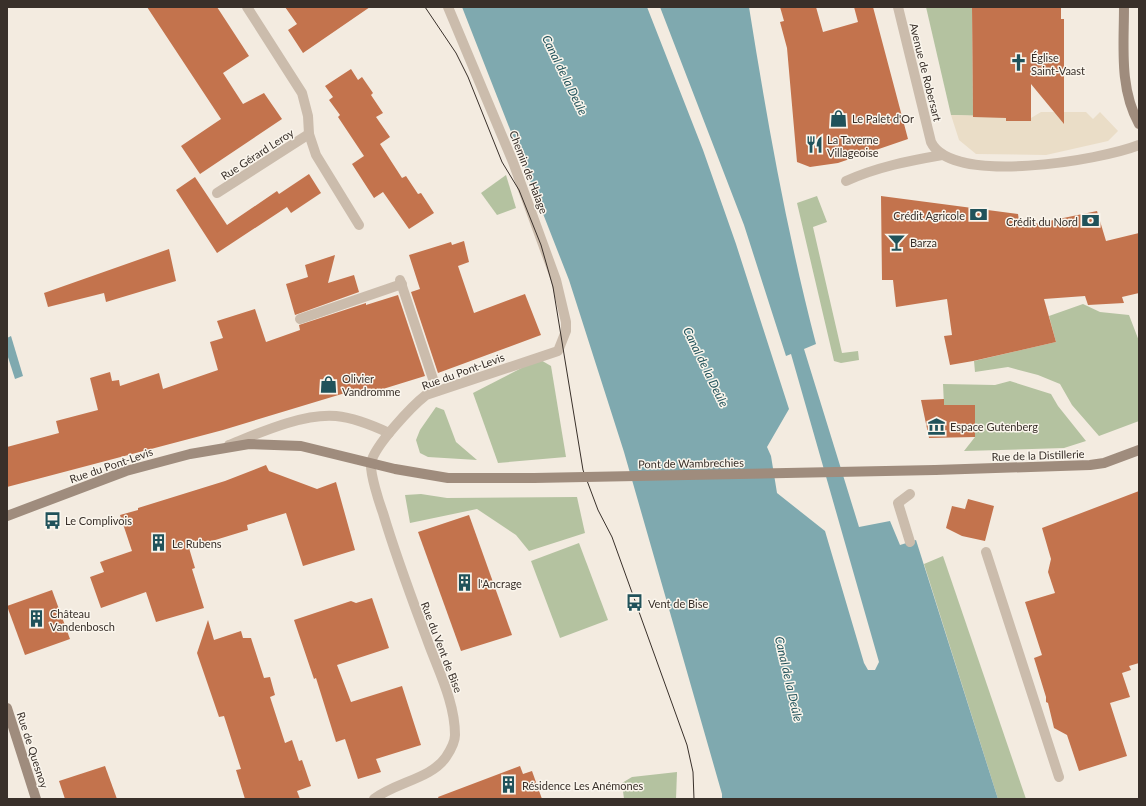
<svg xmlns="http://www.w3.org/2000/svg" width="1146" height="806" font-family="Lato,sans-serif">
<style>
.green{fill:#b4c2a0}
.plaza{fill:#eaddc7}
.water{fill:#7fa9af}
.building{fill:#c3734d}
.lines{fill:none;stroke-linecap:round;stroke-linejoin:round}
.lane{stroke:#cbbcac;stroke-width:10}
.street{stroke:#cbbcac;stroke-width:10}
.secondary{stroke:#9f8c7d;stroke-width:10}
.tram{stroke:#39302a;stroke-width:1}
.secondary-bridge{stroke:#9f8c7d;stroke-width:10}
.labels{text-anchor:middle;dominant-baseline:central;stroke-width:3;stroke-linejoin:round;paint-order:stroke}
.poi-label{font-size:11px;fill:#39302a;stroke:#faf5ec;text-anchor:start}
.street-label{font-size:11px;fill:#39302a;stroke:#faf5ec}
.water-label{font-size:12px;font-style:italic;fill:#20525a;stroke:#faf5ec}
</style>
<rect width="100%" height="100%" fill="#f3ebe0"/>
<g class="green">
<polygon points="926,7 972,7 973,116 951,115"/>
<polygon points="506,175 516,208 497,215 481,193"/>
<polygon points="817,196 827,222 813,227 842,353 858,351 859,360 841,363 834,361 797,203"/>
<polygon points="1083,304 1100,312 1129,315 1139,341 1139,421 1099,436 1072,405 1060,384 1038,375 1008,367 975,372 974,361 1056,342 1049,316"/>
<polygon points="539,359 551,366 566,457 498,463 473,393"/>
<polygon points="1010,381 1051,394 1058,406 1086,441 1064,448 964,451 975,437 975,405 944,405 943,384 995,385"/>
<polygon points="436,407 444,410 456,442 477,460 428,457 420,453 416,440 420,430"/>
<polygon points="421,494 447,498 577,497 585,533 529,551 516,535 477,509 410,523 405,495"/>
<polygon points="579,543 608,620 560,638 531,561"/>
<polygon points="943,556 1026,799 998,799 924,564"/>
<polygon points="677,772 676,799 624,799 622,783 632,777"/>
</g>
<polygon class="plaza" points="1041,112 1054,112 1059,116 1062,112 1086,112 1093,119 1100,112 1118,131 1108,141 1046,155 976,154 959,140 951,115 1002,116 1002,118 1006,118 1006,121 1030,121 1031,118"/>
<g class="water">
<path d="M 462,7 L 647,7 L 703,150 L 736,244 L 789,409 L 767,447 L 771,456 L 777,493 L 825,531 L 864,663 L 868,670 L 875,670 L 879,662 L 791,354 L 786,356 L 744,225 L 660,7 L 749,7 C 767,120 787,233 816,344 L 804,349 L 859,527 L 890,521 L 900,545 L 916,540 L 998,799 L 722,799 L 722,794 L 624,452 L 569,280 Z"/>
<polygon points="11,336 23,376 15,379 7,354 7,338"/>
</g>
<g class="building">
<polygon points="147,7 217,7 249,56 223,73 243,104 264,93 282,119 200,174 181,146 221,119"/>
<polygon points="285,7 370,7 303,53 288,30 297,24"/>
<polygon points="780,7 816,7 823,32 858,22 854,7 873,7 908,139 838,163 810,167 797,162 787,48 780,22 784,21"/>
<polygon points="972,7 1061,7 1061,19 1064,19 1064,124 1031,84 1031,121 1006,121 1006,118 973,117"/>
<polygon points="351,69 358,80 362,77 373,93 371,95 383,113 376,117 390,137 380,144 402,178 406,176 418,194 421,193 434,213 409,229 383,192 374,198 352,164 364,156 338,117 340,115 329,100 333,97 325,86"/>
<polygon points="309,174 321,193 291,213 287,207 217,253 176,190 195,177 227,225 277,191 279,194"/>
<polygon points="881,196 1018,214 1020,227 1097,211 1106,241 1139,233 1139,293 1122,297 1124,303 1088,305 1085,296 1044,299 1056,342 973,361 950,365 944,336 952,335 947,299 896,307 893,280 882,280"/>
<polygon points="464,241 469,262 458,266 474,313 525,294 541,335 438,373 411,292 420,289 409,255 451,242 452,245"/>
<polygon points="169,249 176,281 106,302 104,293 48,307 44,293"/>
<polygon points="335,255 328,283 354,275 359,292 295,315 286,284 308,277 305,265"/>
<polygon points="398,295 425,376 357,397 355,390 223,430 7,487 7,447 59,433 56,421 98,410 90,378 110,372 112,381 119,380 120,386 159,373 163,389 218,370 210,342 223,338 217,321 255,309 266,342 300,330 299,325 366,303 366,305"/>
<polygon points="944,399 944,405 975,405 975,437 929,438 921,400"/>
<polygon points="266,465 269,471 317,489 336,482 355,550 303,566 286,513 247,525 248,530 189,548 195,568 192,569 204,608 156,622 146,592 101,608 90,577 104,572 100,562 132,551 120,515 138,510 138,508 225,481"/>
<polygon points="1139,491 1139,663 1129,666 1131,670 1122,673 1130,697 1110,703 1127,756 1079,771 1067,735 1054,728 1048,703 1046,702 1046,697 1034,658 1042,655 1025,602 1055,593 1048,572 1051,559 1042,528"/>
<polygon points="968,499 994,506 985,541 962,536 946,528 952,506 965,509"/>
<polygon points="469,515 512,635 461,651 418,532"/>
<polygon points="52,590 70,639 25,655 7,606"/>
<polygon points="372,598 389,648 337,665 351,702 402,686 421,745 376,759 381,772 358,779 345,739 336,742 316,678 314,679 294,620 351,601 356,603"/>
<polygon points="208,620 214,640 241,631 243,638 251,638 264,678 270,677 275,695 270,697 285,743 292,740 299,761 302,760 311,786 297,791 300,799 245,799 236,770 241,769 224,716 219,717 197,653"/>
<polygon points="105,766 117,799 65,799 59,781"/>
<polygon points="520,766 523,774 532,771 542,799 439,799 438,797"/>
</g>
<g class="lines">
<g class="lane">
<polyline points="247,7 302,93 308,116 309,134 316,155 359,225"/>
<polyline points="217,193 309,134"/>
<polyline points="910,542 898,503 910,494"/>
<polyline points="986,552 1059,777"/>
</g>
<g class="street">
<path d="M 898,7 L 931,142 C 952,186 1101,160 1139,145"/>
<path d="M 846,181 C 877,167 908,161 942,155"/>
<polyline points="400,280 437,391"/>
<polyline points="300,319 402,284"/>
<path d="M 229,445 C 259,433 303,413 336,416 C 355,418 372,425 389,433"/>
<path d="M 374,799 C 396,782 431,779 446,757 C 450,751 455,741 455,735 C 455,703 439,672 428,642 C 412,599 396,557 383,513 C 379,502 370,474 371,463 C 374,446 412,406 426,395 L 558,351 L 566,331 L 566,322 L 556,280 L 513,162 L 448,7"/>
</g>
<g class="secondary">
<path d="M 1124,7 C 1124,46 1119,88 1139,124"/>
<polyline points="935,470 1090,465 1104,463 1139,450"/>
<polyline points="7,516 126,471 190,454 249,444 301,446 395,469 448,478 534,478"/>
<polyline points="7,708 36,799"/>
</g>
<polyline class="tram" points="425,7 456,53 468,77 502,162 519,190 541,245 553,287 583,470 598,510 612,537 687,745 693,772 694,799"/>
<polyline class="secondary-bridge" points="534,478 935,470"/>
</g>
<defs>
<symbol id="church-bare" viewBox="-9 -9 18 18"><path d="M-1.2-6h2.4v3.5h3.3v2.4h-3.3V6h-2.4V-.1h-3.3v-2.4h3.3Z" fill="#20525a" stroke="#faf5ec" stroke-width="2.5" paint-order="stroke"/></symbol>
<symbol id="shop-bare" viewBox="-9 -9 18 18"><path d="M-5-2.5h2.3a2.7 3.5 0 0 1 5.4 0H5L5.5 6h-11ZM-1.5-2.5h3a1.5 2.3 0 0 0-3 0Z" fill="#20525a" stroke="#faf5ec" stroke-width="2.5" paint-order="stroke"/></symbol>
<symbol id="restaurant-bare" viewBox="-9 -9 18 18"><path d="M-5-6h1v4h1v-4h1v4h1v-4h1v5L-1.5 .5V6h-2V.5L-5-1ZM5-6V6H3V1.5H1.5Q1.5-4 5-6Z" fill="#20525a" stroke="#faf5ec" stroke-width="2.5" paint-order="stroke"/></symbol>
<symbol id="bank-bare" viewBox="-9 -9 18 18"><path d="M-6-4H6V4H-6ZM0-2.3a2.3 2.3 0 1 0 0 4.6a2.3 2.3 0 1 0 0-4.6Z" fill="#20525a" stroke="#faf5ec" stroke-width="2.5" paint-order="stroke"/></symbol>
<symbol id="bar-bare" viewBox="-9 -9 18 18"><path d="M-6-5H6L.8 .8V4.5H3.5V6h-7V4.5H-.8V.8Z" fill="#20525a" stroke="#faf5ec" stroke-width="2.5" paint-order="stroke"/></symbol>
<symbol id="museum-bare" viewBox="-9 -9 18 18"><path d="M0-6L6-3V-2H-6V-3ZM-5-1h2V3h-2ZM-1-1h2V3h-2ZM3-1h2V3H3ZM-6 4H6V6H-6Z" fill="#20525a" stroke="#faf5ec" stroke-width="2.5" paint-order="stroke"/></symbol>
<symbol id="bus-bare" viewBox="-9 -9 18 18"><path d="M-5-6H5V4H4V6H2V4H-2V6H-4V4H-5ZM-3.5-4V0h7V-4ZM-3.5 1.2v1.5H-2V1.2ZM2 1.2v1.5H3.5V1.2Z" fill="#20525a" stroke="#faf5ec" stroke-width="2.5" paint-order="stroke"/></symbol>
<symbol id="building-bare" viewBox="-9 -9 18 18"><path d="M-4-6H4V6H1V3H-1V6H-4ZM-2.5-4.3h1.7v1.8h-1.7ZM.8-4.3h1.7v1.8H.8ZM-2.5-1h1.7V.8h-1.7ZM.8-1h1.7V.8H.8Z" fill="#20525a" stroke="#faf5ec" stroke-width="2.5" paint-order="stroke"/></symbol>
</defs>
<g fill-rule="evenodd">
<use href="#church-bare" x="1006" y="50" width="25" height="25"/>
<use href="#shop-bare" x="826" y="106" width="25" height="25"/>
<use href="#restaurant-bare" x="802" y="132" width="25" height="25"/>
<use href="#bank-bare" x="966" y="202" width="25" height="25"/>
<use href="#bank-bare" x="1078" y="208" width="25" height="25"/>
<use href="#bar-bare" x="884" y="230" width="25" height="25"/>
<use href="#shop-bare" x="316" y="372" width="25" height="25"/>
<use href="#museum-bare" x="924" y="414" width="25" height="25"/>
<use href="#bus-bare" x="40" y="508" width="25" height="25"/>
<use href="#building-bare" x="146" y="530" width="25" height="25"/>
<use href="#building-bare" x="452" y="570" width="25" height="25"/>
<use href="#bus-bare" x="622" y="590" width="25" height="25"/>
<use href="#building-bare" x="24" y="606" width="25" height="25"/>
<use href="#building-bare" x="496" y="772" width="25" height="25"/>
</g>
<g class="labels">
<g class="poi-label">
<text x="1031" y="57">Église<tspan x="1031" dy="13">Saint-Vaast</tspan></text>
<text x="852" y="118">Le Palet d'Or</text>
<text x="827" y="139">La Taverne<tspan x="827" dy="13">Villageoise</tspan></text>
<text x="965" y="215" text-anchor="end">Crédit Agricole</text>
<text x="1078" y="221" text-anchor="end">Crédit du Nord</text>
<text x="910" y="242">Barza</text>
<text x="342" y="378">Olivier<tspan x="342" dy="13">Vandromme</tspan></text>
<text x="950" y="426">Espace Gutenberg</text>
<text x="65" y="520">Le Complivois</text>
<text x="172" y="543">Le Rubens</text>
<text x="478" y="583">l'Ancrage</text>
<text x="648" y="603">Vent de Bise</text>
<text x="50" y="613">Château<tspan x="50" dy="13">Vandenbosch</tspan></text>
<text x="522" y="785">Résidence Les Anémones</text>
</g>
<g class="street-label">
<text transform="translate(926 72) rotate(76)">Avenue de Robersart</text>
<text transform="translate(257 154) rotate(-33)">Rue Gérard Leroy</text>
<text transform="translate(529 172) rotate(69)">Chemin de Halage</text>
<text transform="translate(463 371) rotate(-20)">Rue du Pont-Levis</text>
<text transform="translate(1038 455) rotate(-2)">Rue de la Distillerie</text>
<text transform="translate(691 463) rotate(-1)">Pont de Wambrechies</text>
<text transform="translate(111 465) rotate(-19)">Rue du Pont-Levis</text>
<text transform="translate(442 647) rotate(69)">Rue du Vent de Bise</text>
<text transform="translate(33 750) rotate(72)">Rue de Quesnoy</text>
</g>
<g class="water-label">
<text transform="translate(565 75) rotate(64)">Canal de la Deûle</text>
<text transform="translate(706 367) rotate(64)">Canal de la Deûle</text>
<text transform="translate(789 679) rotate(77)">Canal de la Deûle</text>
</g>
</g>
<rect width="1146" height="806" fill="none" stroke="#39302a" stroke-width="16"/>
</svg>
